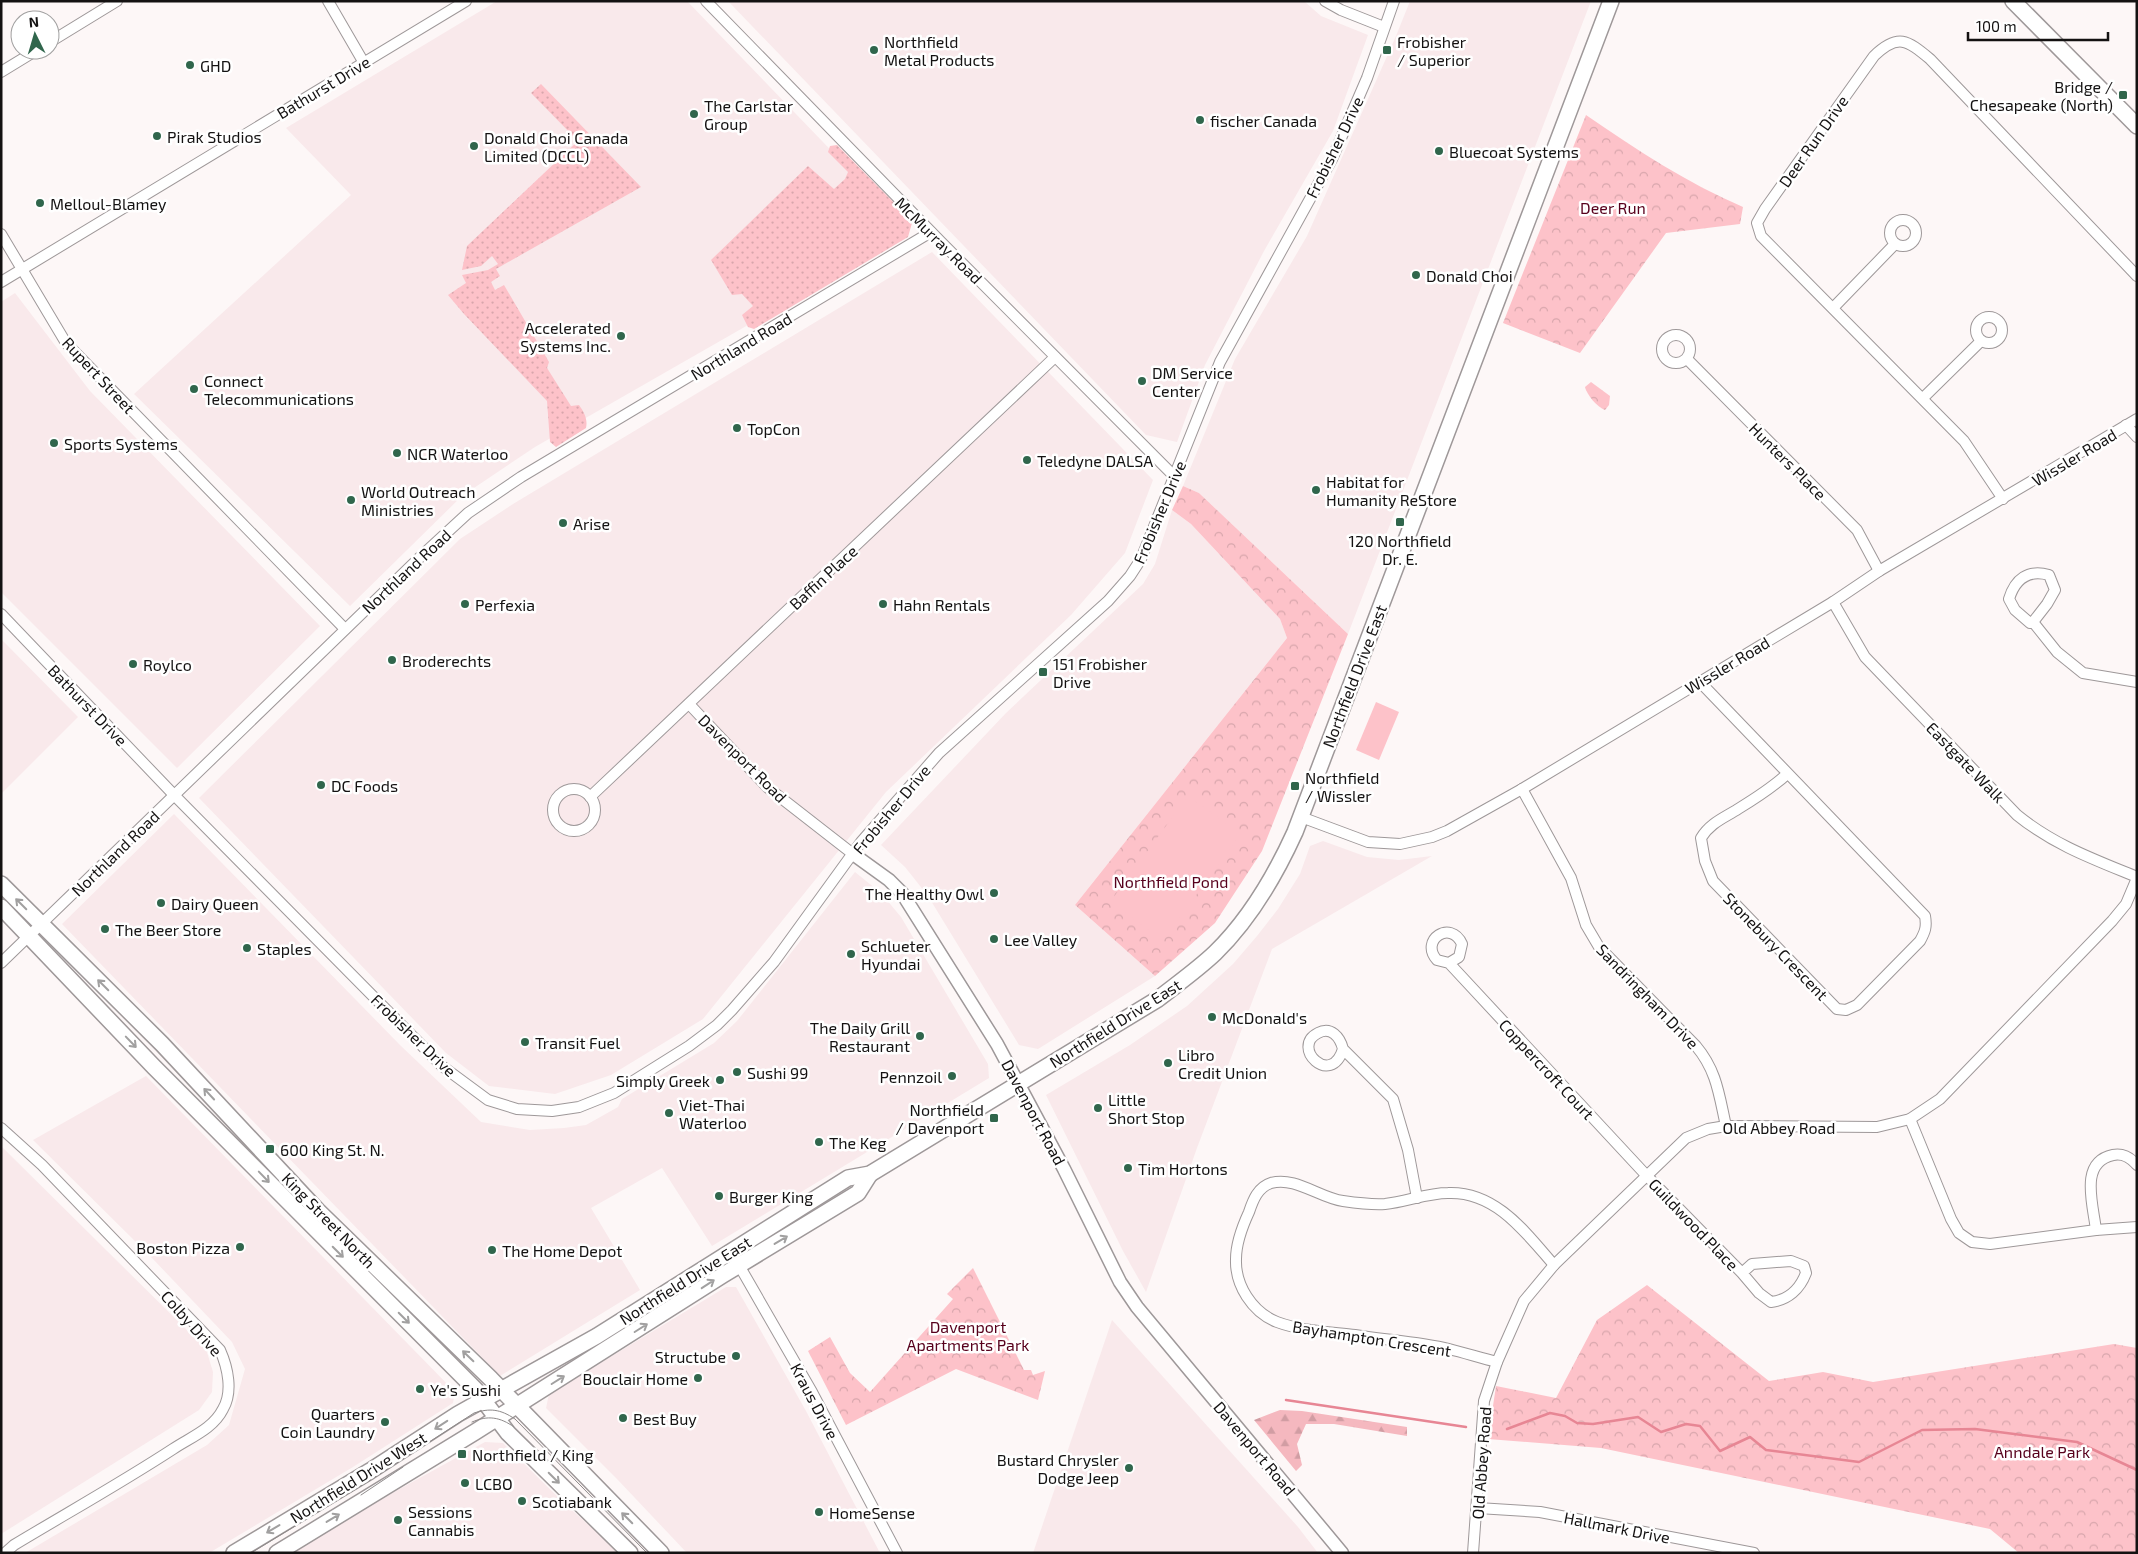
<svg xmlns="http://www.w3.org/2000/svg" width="2138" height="1554" font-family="'Exo 2',sans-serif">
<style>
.built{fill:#f9e9eb}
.grass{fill:url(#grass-dots)}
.forest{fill:url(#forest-firs)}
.park{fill:url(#park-crowns)}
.pitch{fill:#fdc2c9}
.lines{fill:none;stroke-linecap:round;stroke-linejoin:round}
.stream{stroke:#e78694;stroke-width:2.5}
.minor-casing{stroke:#9e9899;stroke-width:12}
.tertiary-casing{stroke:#9e9899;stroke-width:15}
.secondary-casing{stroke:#9e9899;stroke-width:18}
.minor{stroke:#fff;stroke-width:10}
.tertiary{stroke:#fff;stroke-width:12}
.secondary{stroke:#fff;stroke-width:15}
.tram{stroke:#8e8a8a;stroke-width:1}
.oneway{stroke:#a1a0a0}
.poi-dot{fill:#30664c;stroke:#fff;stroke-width:2}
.labels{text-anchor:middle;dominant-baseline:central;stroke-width:5;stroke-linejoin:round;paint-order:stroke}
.poi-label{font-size:16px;fill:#141212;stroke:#fff;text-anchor:start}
.street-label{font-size:16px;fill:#141212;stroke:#fff}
.park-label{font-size:16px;fill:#57001c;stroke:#fff}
</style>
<defs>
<pattern id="grass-dots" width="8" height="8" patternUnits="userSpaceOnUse" patternTransform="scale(1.25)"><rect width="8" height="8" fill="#fdc2c9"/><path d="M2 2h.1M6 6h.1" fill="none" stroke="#d8a6ac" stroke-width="1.8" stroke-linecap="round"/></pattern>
<pattern id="forest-firs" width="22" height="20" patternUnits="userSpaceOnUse" patternTransform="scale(1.25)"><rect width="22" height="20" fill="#f5b8bf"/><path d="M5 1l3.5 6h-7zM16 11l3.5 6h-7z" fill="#d19da3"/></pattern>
<pattern id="park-crowns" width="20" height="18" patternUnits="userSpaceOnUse" patternTransform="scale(1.25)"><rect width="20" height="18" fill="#fdc2c9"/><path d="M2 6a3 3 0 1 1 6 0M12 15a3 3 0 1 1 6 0" fill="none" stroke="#d8a6ac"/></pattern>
</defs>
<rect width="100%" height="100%" fill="#fdf7f7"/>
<g class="built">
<polygon points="497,1 687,1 903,225 762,317 535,447 462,496 350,606 134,394 351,195 286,128"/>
<polygon points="728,1 1304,1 1321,16 1368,35 1333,131 1264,251 1205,365 1177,442 1146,435"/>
<polygon points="1410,1 1591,1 1348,634 1199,493 1183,486 1235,359 1307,236 1396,36"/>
<polygon points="932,252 1153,480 1125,553 1071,615 886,792 703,1019 611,1075 555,1094 489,1086 446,1053 199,798 460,539 513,504"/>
<polygon points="15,293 90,391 320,626 177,768 1,592 1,302"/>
<polygon points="1172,510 1191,524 1280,619 1287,638 1075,905 1155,976 1038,1049 1019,1045 928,896 905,867 881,845 1006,713 1143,584 1155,564"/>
<polygon points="1,639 78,717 1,794"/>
<polygon points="174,814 401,1046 481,1122 530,1130 564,1128 586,1125 618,1107 622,1099 714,1043 737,1021 855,872 881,893 901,917 988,1064 989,1078 712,1246 662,1168 591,1208 640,1290 500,1376 62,924"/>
<polygon points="1323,841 1367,857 1399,860 1432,856 1272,949 1197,1148 1146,1292 1123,1251 1046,1095 1130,1045 1187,1006 1233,964 1257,936 1278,909 1300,874 1310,846"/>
<polygon points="146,1076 455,1392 453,1403 353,1467 209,1553 25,1553 207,1445 229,1425 245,1369 232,1342 152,1258 33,1140"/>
<polygon points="1,1146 206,1349 213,1372 212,1392 199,1410 1,1534"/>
<polygon points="726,1287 736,1287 806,1411 880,1553 687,1553 617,1479 546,1408 549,1394"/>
<polygon points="1112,1320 1298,1527 1318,1553 1033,1553"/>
<polygon points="485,1442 503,1443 565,1504 620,1553 293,1553 365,1508"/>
</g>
<g class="grass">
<path d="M 541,84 L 641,187 L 496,269 L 500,276 L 491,282 L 495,290 L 504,285 L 549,362 L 547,368 L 571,406 L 579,405 C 584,412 588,419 586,428 L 556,447 L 550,442 L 547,401 L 464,314 L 448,295 L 466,283 L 462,275 L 488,270 L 498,264 L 492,256 L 481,266 L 462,270 L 467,246 L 578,141 L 531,93 Z"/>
<polygon points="837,145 907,216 912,223 908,237 754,329 748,327 742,315 753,306 742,294 732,295 711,260 808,166 834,189 845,179 848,172 828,152 830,146"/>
</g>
<polygon class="forest" points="1280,1410 1302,1411 1407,1427 1407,1436 1334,1424 1306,1424 1297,1444 1302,1465 1296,1471 1254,1420"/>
<g class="park">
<path d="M 1586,115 C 1637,150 1687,183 1743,207 L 1740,224 L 1666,233 L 1580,353 L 1503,323 Z"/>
<path d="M 1591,382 L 1610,396 L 1609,405 L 1605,410 C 1597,407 1587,395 1585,387 Z"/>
<polygon points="1183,486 1199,493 1348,634 1262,851 1215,923 1155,976 1075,905 1287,638 1280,619 1191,524 1172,510"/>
<polygon points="973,1268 1024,1370 1031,1370 1033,1375 1045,1371 1038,1400 956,1369 846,1425 808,1351 830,1337 850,1373 870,1392 953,1299 947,1294"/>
<polygon points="1647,1285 1769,1381 1823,1372 1873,1382 2114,1344 2137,1348 2137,1553 2019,1553 1990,1529 1601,1448 1488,1439 1496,1386 1556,1398 1597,1320"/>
</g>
<g class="pitch">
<polygon points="1376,702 1399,712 1379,760 1356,750"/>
<polygon points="1188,796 1241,834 1163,940 1110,902"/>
</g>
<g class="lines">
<g class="stream">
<polyline points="1286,1400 1466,1427"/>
<polyline points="1507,1429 1550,1413 1565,1416 1577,1423 1593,1424 1638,1417 1661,1432 1686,1424 1700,1426 1720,1451 1750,1437 1766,1450 1859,1462 1922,1430 1975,1429 2077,1442 2137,1470"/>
</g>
<defs>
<g id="minor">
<polyline points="328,1 364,63"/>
<polyline points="706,1 941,242 1174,476"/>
<polyline points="1325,1 1341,10 1384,27"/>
<polyline points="50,42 117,1"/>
<polyline points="1,72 37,50"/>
<circle cx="1903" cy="233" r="13"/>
<polyline points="1,234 66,343 345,629"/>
<polyline points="1,282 466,1"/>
<polyline points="1833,308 1895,244"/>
<circle cx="1989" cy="330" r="13"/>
<circle cx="1676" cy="349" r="14"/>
<polyline points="1687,359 1857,530 1879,571"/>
<polyline points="1923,398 1981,341"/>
<polyline points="2126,425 2137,437"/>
<path d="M 2003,499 L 1964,441 L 1761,236 L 1757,223 L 1765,209 L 1874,56 C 1898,33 1907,40 1930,59 L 2137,276"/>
<path d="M 1833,602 L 1865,657 L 2017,815 C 2054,845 2093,859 2137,877"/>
<polyline points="1,614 175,796 442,1066 488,1100 517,1109 552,1111 579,1107 614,1093 689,1046 717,1025 732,1010 774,962 861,842 939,753 1108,601 1130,576 1141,559 1220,362 1332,159 1367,78 1394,1"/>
<path d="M 2033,622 L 2047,604 L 2055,590 L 2049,575 C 2028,569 2015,579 2009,599 L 2015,610 L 2030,623 L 2033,622 L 2057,652 L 2083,673 L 2137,682"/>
<path d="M 1699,681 L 1925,916 C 1927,927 1925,932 1920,941 L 1857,1005 L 1846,1010 L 1837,1009 L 1713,881 L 1705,861 L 1701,838 C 1710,823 1724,818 1738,809 C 1756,798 1772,788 1787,774"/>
<polyline points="689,704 767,787 853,854"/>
<path d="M 1522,789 L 1571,878 L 1586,925 L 1599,947 L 1696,1046 C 1717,1071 1719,1095 1726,1126"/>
<circle cx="574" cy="810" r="21"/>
<polyline points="590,797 1055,357"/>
<polyline points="1301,817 1368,842 1400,844 1432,837 1447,831 1522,789 1833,602 1879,571 2137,419"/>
<polyline points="1,963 417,560 468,513 521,477 931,232"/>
<path d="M 1449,963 L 1459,957 L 1462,944 C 1451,919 1419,940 1437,960 L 1449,963 L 1646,1175 L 1742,1273 L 1752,1264 L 1791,1261 L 1804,1266 L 1806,1273 C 1800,1289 1788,1300 1771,1302 L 1759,1293 L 1742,1273"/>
<path d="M 1343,1049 C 1331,1088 1290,1047 1318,1033 C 1331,1026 1340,1037 1343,1049 L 1393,1099 L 1408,1150 L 1417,1198"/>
<polyline points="1910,1119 1951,1219 1959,1233 1972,1242 1990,1244 2096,1230 2137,1227"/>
<path d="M 1,1128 L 42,1165 L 220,1350 C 228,1368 233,1392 223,1409 C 213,1429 191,1437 173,1449 C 121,1483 67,1513 14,1545 L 5,1553"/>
<path d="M 2096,1230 C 2093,1204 2079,1162 2113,1155 C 2123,1153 2130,1157 2137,1165"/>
<polyline points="736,1260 812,1392 897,1553"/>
<path d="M 1497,1362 C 1481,1358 1465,1353 1449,1349 C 1419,1342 1386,1340 1355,1335 C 1330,1332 1301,1331 1277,1322 C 1252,1312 1235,1285 1236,1259 C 1236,1244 1243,1225 1249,1212 C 1253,1200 1258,1187 1271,1183 C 1295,1176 1320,1198 1343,1201 C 1357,1203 1371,1205 1385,1204 C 1406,1202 1427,1193 1448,1193 C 1496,1191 1526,1233 1554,1265"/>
<polyline points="1478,1508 1540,1512 1754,1553"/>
<polyline points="1473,1553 1484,1401 1497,1362 1524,1301 1554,1265 1686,1138 1708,1129 1726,1126 1877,1127 1910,1119 1940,1099 2112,921 2126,904 2137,878"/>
</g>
<polyline id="tertiary" points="853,854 889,880 902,893 997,1044 1064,1169 1120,1282 1137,1307 1342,1553"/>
<g id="secondary">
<polyline points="2013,1 2137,126"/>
<polyline points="1,884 162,1044 318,1211 491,1379 661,1553"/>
<polyline points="1,907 154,1067 475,1389 508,1433 630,1553"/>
<path d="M 234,1553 L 370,1471 L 458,1414 L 597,1336 L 848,1178 L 870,1174 L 1158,999 C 1177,984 1197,970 1215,953 C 1250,919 1275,876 1295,832 L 1611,1"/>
<polyline points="277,1553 475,1432 723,1275 858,1193 870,1174"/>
</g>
</defs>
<use href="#minor" class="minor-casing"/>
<use href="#tertiary" class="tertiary-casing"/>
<use href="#secondary" class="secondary-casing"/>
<use href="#minor" class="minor"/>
<use href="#tertiary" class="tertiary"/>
<use href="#secondary" class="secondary"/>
<g class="tram">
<path d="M 472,1422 C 488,1415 500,1417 514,1427"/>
<polyline points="361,1495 403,1467"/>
<path d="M 251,1553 L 369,1481 L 474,1413 C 490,1408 500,1409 515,1419 L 647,1553"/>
</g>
</g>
<defs><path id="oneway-shaft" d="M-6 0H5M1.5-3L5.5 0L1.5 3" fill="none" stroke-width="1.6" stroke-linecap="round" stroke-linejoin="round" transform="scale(1.25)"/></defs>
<g class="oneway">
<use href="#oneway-shaft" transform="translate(21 904) rotate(-135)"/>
<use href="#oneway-shaft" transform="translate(103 985) rotate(-135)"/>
<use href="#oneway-shaft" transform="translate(131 1042) rotate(46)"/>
<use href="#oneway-shaft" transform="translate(209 1094) rotate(-133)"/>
<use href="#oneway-shaft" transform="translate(264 1177) rotate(46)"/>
<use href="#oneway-shaft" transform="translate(781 1240) rotate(-31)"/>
<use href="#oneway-shaft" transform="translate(338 1252) rotate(45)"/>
<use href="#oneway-shaft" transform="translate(708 1284) rotate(-33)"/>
<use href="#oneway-shaft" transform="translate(404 1318) rotate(45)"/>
<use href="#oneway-shaft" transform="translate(641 1328) rotate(-32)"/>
<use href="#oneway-shaft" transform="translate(468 1356) rotate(-136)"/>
<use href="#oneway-shaft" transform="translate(558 1380) rotate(-32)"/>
<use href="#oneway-shaft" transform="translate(441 1425) rotate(147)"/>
<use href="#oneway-shaft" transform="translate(554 1478) rotate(45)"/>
<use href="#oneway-shaft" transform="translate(333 1518) rotate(-31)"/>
<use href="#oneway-shaft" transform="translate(627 1518) rotate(-135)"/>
<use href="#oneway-shaft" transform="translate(273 1529) rotate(149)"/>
</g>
<g class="poi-dot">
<circle cx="874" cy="50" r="5"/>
<rect x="1382" y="45" width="10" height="10" rx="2.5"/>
<circle cx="190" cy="65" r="5"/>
<rect x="2118" y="90" width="10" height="10" rx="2.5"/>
<circle cx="694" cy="114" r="5"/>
<circle cx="1200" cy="120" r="5"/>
<circle cx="157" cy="136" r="5"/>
<circle cx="474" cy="146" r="5"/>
<circle cx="1439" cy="151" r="5"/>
<circle cx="40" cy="203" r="5"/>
<circle cx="1416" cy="275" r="5"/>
<circle cx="621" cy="336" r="5"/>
<circle cx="1142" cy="381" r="5"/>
<circle cx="194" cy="389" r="5"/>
<circle cx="737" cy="428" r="5"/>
<circle cx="54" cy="443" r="5"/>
<circle cx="397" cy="453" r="5"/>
<circle cx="1027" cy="460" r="5"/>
<circle cx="1316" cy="490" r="5"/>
<circle cx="351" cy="500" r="5"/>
<rect x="1395" y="517" width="10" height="10" rx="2.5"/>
<circle cx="563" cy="523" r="5"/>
<circle cx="465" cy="604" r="5"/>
<circle cx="883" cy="604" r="5"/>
<circle cx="392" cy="660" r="5"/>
<circle cx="133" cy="664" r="5"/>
<rect x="1038" y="667" width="10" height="10" rx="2.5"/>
<circle cx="321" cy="785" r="5"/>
<rect x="1290" y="781" width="10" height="10" rx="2.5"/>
<circle cx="994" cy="893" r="5"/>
<circle cx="161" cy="903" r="5"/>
<circle cx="105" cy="929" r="5"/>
<circle cx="994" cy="939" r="5"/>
<circle cx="247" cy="948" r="5"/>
<circle cx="851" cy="954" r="5"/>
<circle cx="1212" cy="1017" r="5"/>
<circle cx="920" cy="1036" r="5"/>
<circle cx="525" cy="1042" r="5"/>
<circle cx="1168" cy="1063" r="5"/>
<circle cx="737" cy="1072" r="5"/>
<circle cx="952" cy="1076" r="5"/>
<circle cx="720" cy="1080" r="5"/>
<circle cx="1098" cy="1108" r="5"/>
<circle cx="669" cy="1113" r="5"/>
<rect x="989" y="1113" width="10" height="10" rx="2.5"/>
<circle cx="819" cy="1142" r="5"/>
<rect x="265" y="1144" width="10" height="10" rx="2.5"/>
<circle cx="1128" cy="1168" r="5"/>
<circle cx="719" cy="1196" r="5"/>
<circle cx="240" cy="1247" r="5"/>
<circle cx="492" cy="1250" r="5"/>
<circle cx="736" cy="1356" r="5"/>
<circle cx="698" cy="1378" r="5"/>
<circle cx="420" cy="1389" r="5"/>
<circle cx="623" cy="1418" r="5"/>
<circle cx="385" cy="1422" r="5"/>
<rect x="457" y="1449" width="10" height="10" rx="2.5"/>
<circle cx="1129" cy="1468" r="5"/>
<circle cx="465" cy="1483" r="5"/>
<circle cx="522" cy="1501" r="5"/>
<circle cx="819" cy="1512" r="5"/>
<circle cx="398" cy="1520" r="5"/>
</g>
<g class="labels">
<g class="poi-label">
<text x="884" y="41">Northfield<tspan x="884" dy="18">Metal Products</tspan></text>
<text x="1397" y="41">Frobisher<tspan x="1397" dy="18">/ Superior</tspan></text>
<text x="200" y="65">GHD</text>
<text x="2113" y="86" text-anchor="end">Bridge /<tspan x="2113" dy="18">Chesapeake (North)</tspan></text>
<text x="704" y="105">The Carlstar<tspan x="704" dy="18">Group</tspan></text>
<text x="1210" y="120">fischer Canada</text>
<text x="167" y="136">Pirak Studios</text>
<text x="484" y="137">Donald Choi Canada<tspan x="484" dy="18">Limited (DCCL)</tspan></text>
<text x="1449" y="151">Bluecoat Systems</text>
<text x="50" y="203">Melloul-Blamey</text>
<text x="1426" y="275">Donald Choi</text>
<text x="611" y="327" text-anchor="end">Accelerated<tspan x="611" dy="18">Systems Inc.</tspan></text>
<text x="1152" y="372">DM Service<tspan x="1152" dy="18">Center</tspan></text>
<text x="204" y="380">Connect<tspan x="204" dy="18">Telecommunications</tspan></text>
<text x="747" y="428">TopCon</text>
<text x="64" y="443">Sports Systems</text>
<text x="407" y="453">NCR Waterloo</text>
<text x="1037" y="460">Teledyne DALSA</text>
<text x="1326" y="481">Habitat for<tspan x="1326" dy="18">Humanity ReStore</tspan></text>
<text x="361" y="491">World Outreach<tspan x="361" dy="18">Ministries</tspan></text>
<text x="573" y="523">Arise</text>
<text x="1400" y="540" text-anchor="middle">120 Northfield<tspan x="1400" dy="18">Dr. E.</tspan></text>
<text x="475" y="604">Perfexia</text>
<text x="893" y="604">Hahn Rentals</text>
<text x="402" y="660">Broderechts</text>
<text x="1053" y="663">151 Frobisher<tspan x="1053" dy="18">Drive</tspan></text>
<text x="143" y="664">Roylco</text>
<text x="1305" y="777">Northfield<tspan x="1305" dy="18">/ Wissler</tspan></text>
<text x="331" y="785">DC Foods</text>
<text x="984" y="893" text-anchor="end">The Healthy Owl</text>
<text x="171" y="903">Dairy Queen</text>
<text x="115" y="929">The Beer Store</text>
<text x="1004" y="939">Lee Valley</text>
<text x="861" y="945">Schlueter<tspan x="861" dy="18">Hyundai</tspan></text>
<text x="257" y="948">Staples</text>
<text x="1222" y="1017">McDonald's</text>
<text x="910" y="1027" text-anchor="end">The Daily Grill<tspan x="910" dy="18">Restaurant</tspan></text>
<text x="535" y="1042">Transit Fuel</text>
<text x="1178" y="1054">Libro<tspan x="1178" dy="18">Credit Union</tspan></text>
<text x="747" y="1072">Sushi 99</text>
<text x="942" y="1076" text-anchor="end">Pennzoil</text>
<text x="710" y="1080" text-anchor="end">Simply Greek</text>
<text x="1108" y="1099">Little<tspan x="1108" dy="18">Short Stop</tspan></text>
<text x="679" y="1104">Viet-Thai<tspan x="679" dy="18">Waterloo</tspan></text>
<text x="984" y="1109" text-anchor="end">Northfield<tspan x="984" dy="18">/ Davenport</tspan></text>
<text x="829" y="1142">The Keg</text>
<text x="280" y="1149">600 King St. N.</text>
<text x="1138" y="1168">Tim Hortons</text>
<text x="729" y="1196">Burger King</text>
<text x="230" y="1247" text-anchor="end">Boston Pizza</text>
<text x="502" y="1250">The Home Depot</text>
<text x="726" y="1356" text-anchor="end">Structube</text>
<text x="688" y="1378" text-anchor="end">Bouclair Home</text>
<text x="430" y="1389">Ye's Sushi</text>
<text x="375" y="1413" text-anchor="end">Quarters<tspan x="375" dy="18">Coin Laundry</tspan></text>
<text x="633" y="1418">Best Buy</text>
<text x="472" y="1454">Northfield / King</text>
<text x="1119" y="1459" text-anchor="end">Bustard Chrysler<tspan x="1119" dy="18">Dodge Jeep</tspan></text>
<text x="475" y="1483">LCBO</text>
<text x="532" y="1501">Scotiabank</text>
<text x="408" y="1511">Sessions<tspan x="408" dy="18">Cannabis</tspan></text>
<text x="829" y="1512">HomeSense</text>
</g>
<g class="street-label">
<text transform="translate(323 87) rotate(-31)">Bathurst Drive</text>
<text transform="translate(1813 141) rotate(-55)">Deer Run Drive</text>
<text transform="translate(1334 147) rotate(-64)">Frobisher Drive</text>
<text transform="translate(939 240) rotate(45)">McMurray Road</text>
<text transform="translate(741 346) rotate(-31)">Northland Road</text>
<text transform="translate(99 375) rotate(47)">Rupert Street</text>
<text transform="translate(2074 457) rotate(-31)">Wissler Road</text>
<text transform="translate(1788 461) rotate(45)">Hunters Place</text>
<text transform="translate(1159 512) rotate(-67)">Frobisher Drive</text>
<text transform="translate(406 571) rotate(-43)">Northland Road</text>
<text transform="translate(823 577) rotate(-43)">Baffin Place</text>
<text transform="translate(1727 665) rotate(-31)">Wissler Road</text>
<text transform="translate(1354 676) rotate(-69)">Northfield Drive East</text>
<text transform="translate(88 705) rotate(46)">Bathurst Drive</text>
<text transform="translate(743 758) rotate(45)">Davenport Road</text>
<text transform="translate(1966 762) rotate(46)">Eastgate Walk</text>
<text transform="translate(891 809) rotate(-50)">Frobisher Drive</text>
<text transform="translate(115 853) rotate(-44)">Northland Road</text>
<text transform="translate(1776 946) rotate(46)">Stonebury Crescent</text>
<text transform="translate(1648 996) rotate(46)">Sandringham Drive</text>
<text transform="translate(1115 1023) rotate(-32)">Northfield Drive East</text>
<text transform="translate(414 1035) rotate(44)">Frobisher Drive</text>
<text transform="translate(1547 1069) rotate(47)">Coppercroft Court</text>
<text transform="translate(1034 1112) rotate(62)">Davenport Road</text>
<text x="1779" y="1127">Old Abbey Road</text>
<text transform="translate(329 1220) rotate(46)">King Street North</text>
<text transform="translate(1694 1224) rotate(46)">Guildwood Place</text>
<text transform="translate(685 1280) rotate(-32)">Northfield Drive East</text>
<text transform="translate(192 1323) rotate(48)">Colby Drive</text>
<text transform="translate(1372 1338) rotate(9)">Bayhampton Crescent</text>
<text transform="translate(815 1401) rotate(62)">Kraus Drive</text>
<text transform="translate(1255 1448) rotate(50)">Davenport Road</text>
<text transform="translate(1481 1463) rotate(-86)">Old Abbey Road</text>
<text transform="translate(358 1477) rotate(-32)">Northfield Drive West</text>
<text transform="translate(1617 1527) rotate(11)">Hallmark Drive</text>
</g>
<g class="park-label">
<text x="1613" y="207">Deer Run</text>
<text x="1171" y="881">Northfield Pond</text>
<text x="968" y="1326">Davenport<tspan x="968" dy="18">Apartments Park</tspan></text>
<text x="2042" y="1451">Anndale Park</text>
</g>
</g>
<rect width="2138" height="1554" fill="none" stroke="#141212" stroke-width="5"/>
<g transform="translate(35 35) rotate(355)"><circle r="24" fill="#ffffff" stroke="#a1a0a0"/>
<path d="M0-4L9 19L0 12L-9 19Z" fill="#30664c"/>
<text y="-8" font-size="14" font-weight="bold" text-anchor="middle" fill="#141212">N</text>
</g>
<path d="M1968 32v8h140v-8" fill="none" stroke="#141212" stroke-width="2.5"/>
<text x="1976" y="32" font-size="15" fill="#141212" stroke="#ffffff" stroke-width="4" paint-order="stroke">100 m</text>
</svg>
